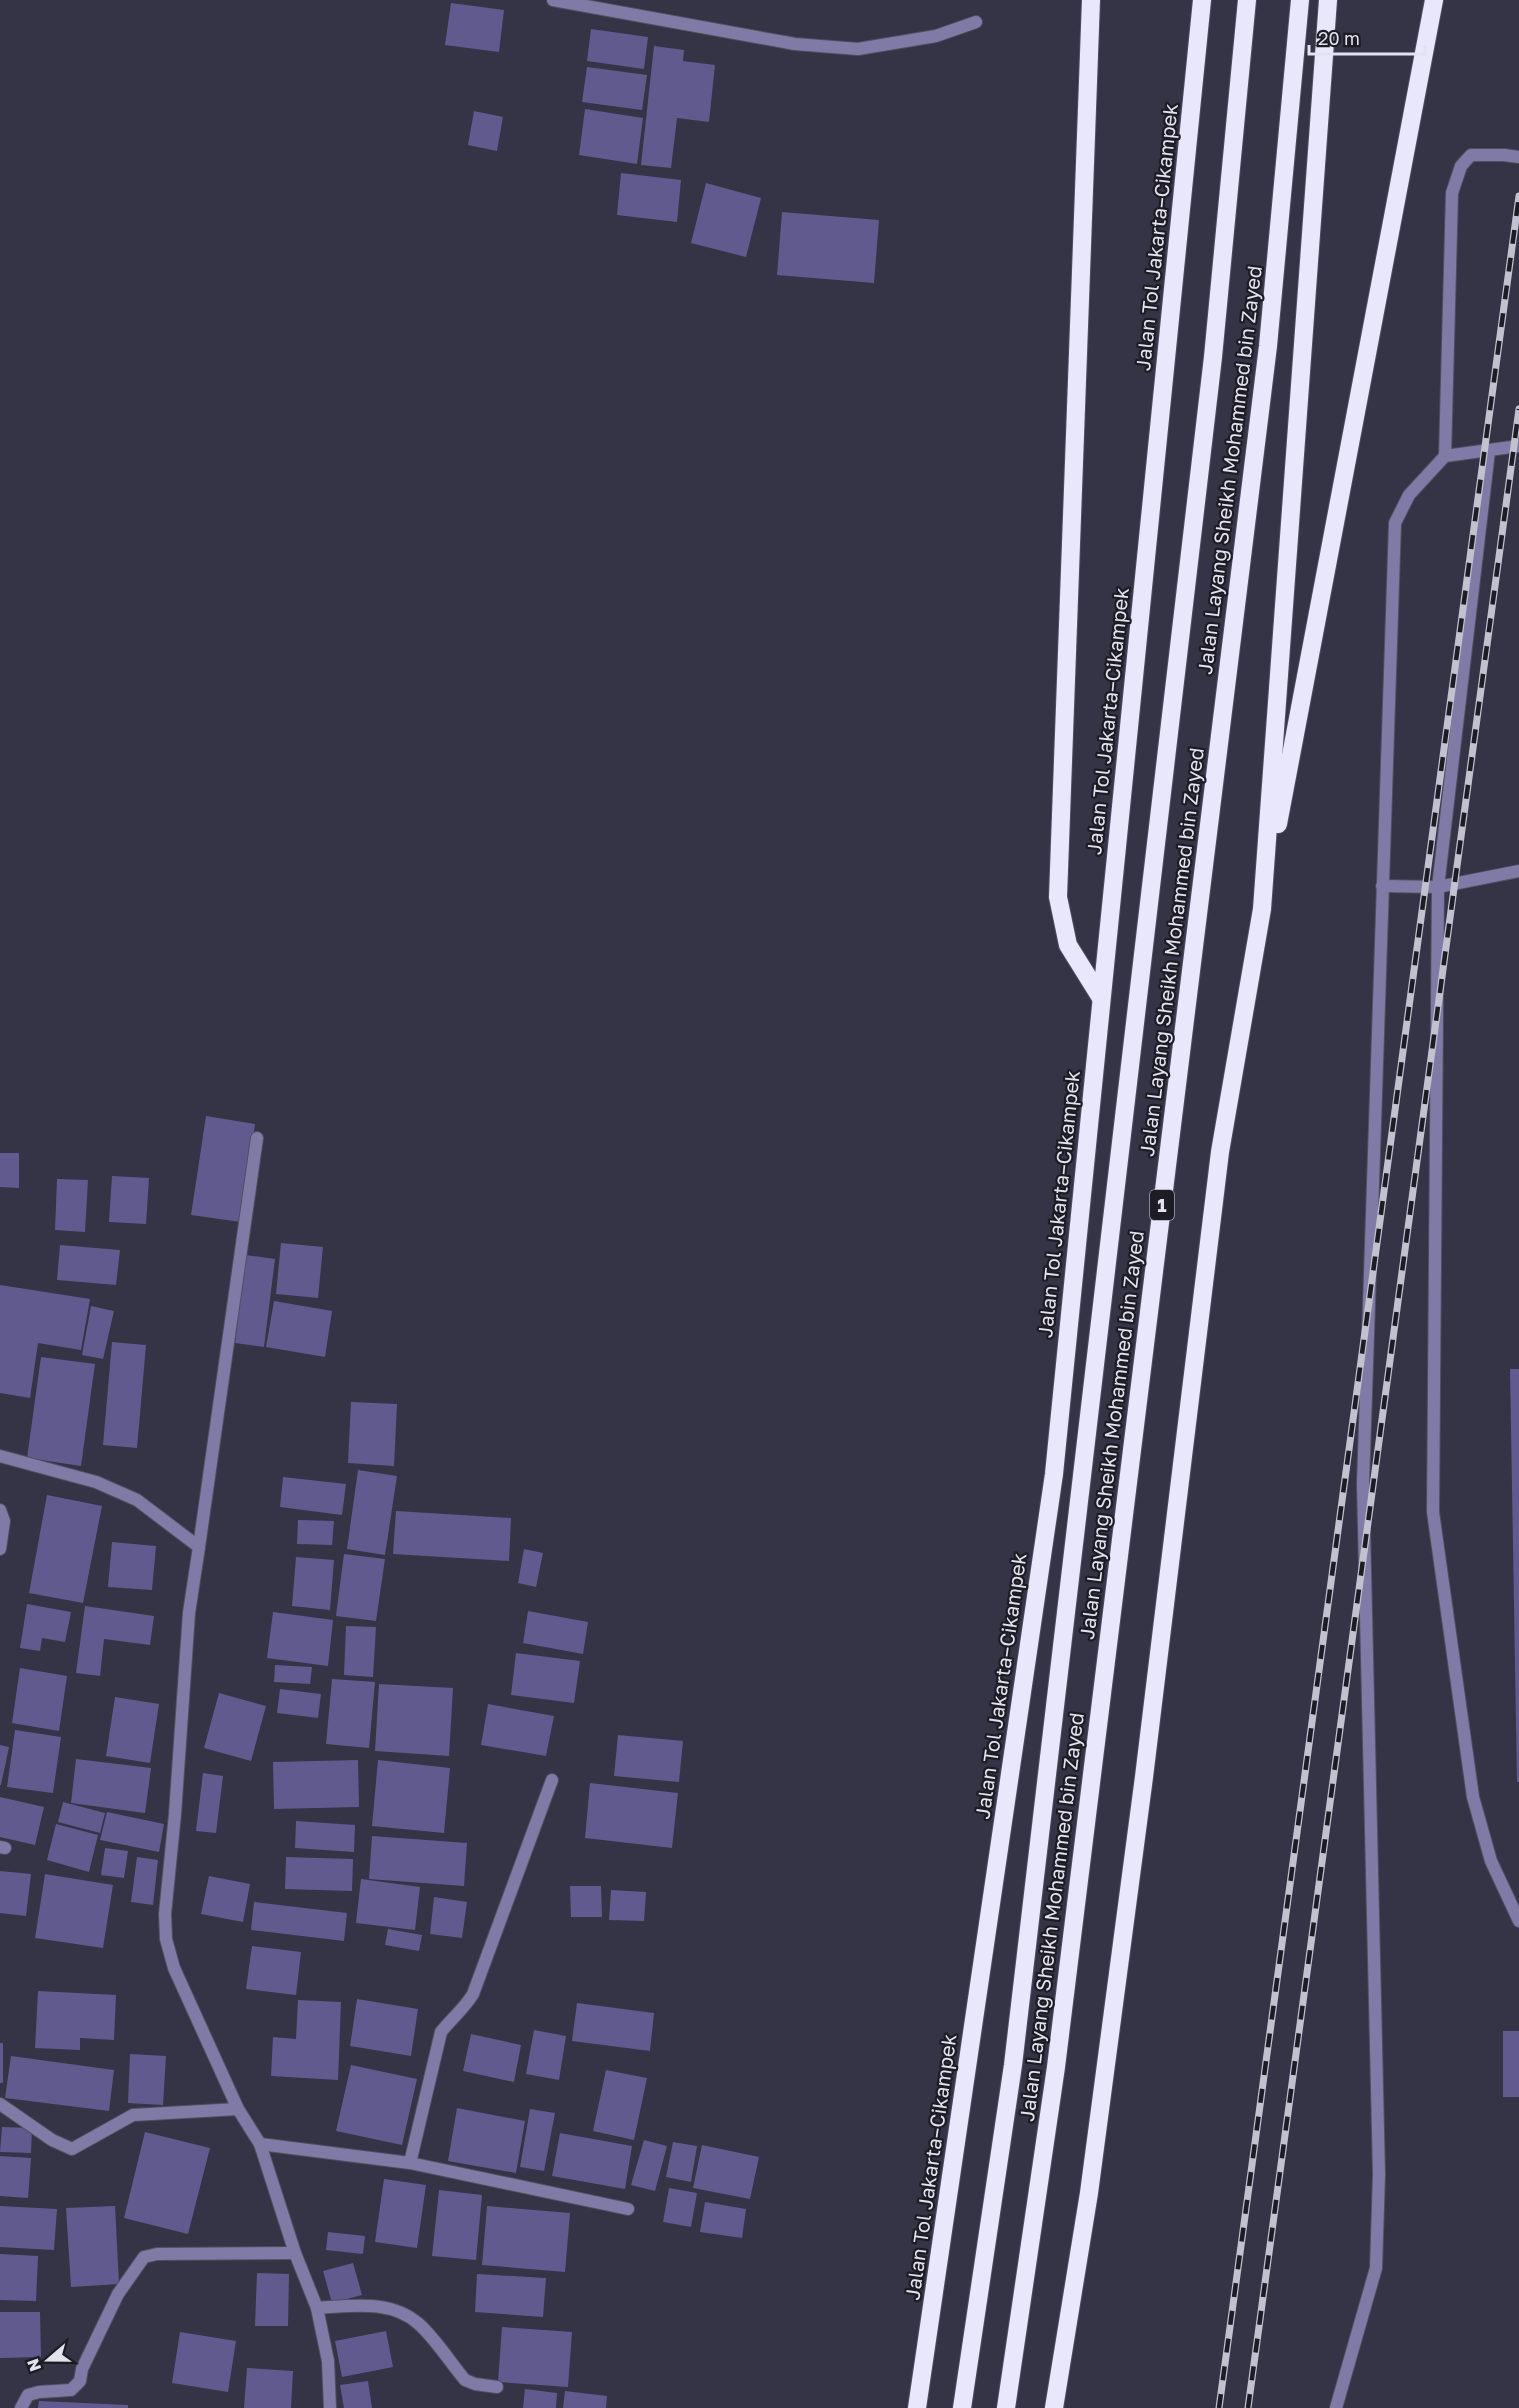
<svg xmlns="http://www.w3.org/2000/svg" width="1519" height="2408" font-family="'Golos Text',sans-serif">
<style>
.building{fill:#615a8e}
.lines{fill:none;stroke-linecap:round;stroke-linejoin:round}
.service-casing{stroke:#514f61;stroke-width:14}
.minor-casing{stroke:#514f61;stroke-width:14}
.motorway-casing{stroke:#514f61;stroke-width:20}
.service{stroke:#807ba6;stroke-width:12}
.minor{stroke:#807ba6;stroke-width:12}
.motorway{stroke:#e8e7fc;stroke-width:18}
.rail-casing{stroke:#c3c1d0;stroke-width:7}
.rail{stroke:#1d1c25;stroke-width:4.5;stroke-dasharray:14;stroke-linecap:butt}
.labels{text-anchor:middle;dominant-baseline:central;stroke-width:4.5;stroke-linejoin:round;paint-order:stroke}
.shield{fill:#1d1c25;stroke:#a8a7b2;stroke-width:1.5}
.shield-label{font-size:18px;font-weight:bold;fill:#e3e2ef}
.street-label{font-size:20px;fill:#e3e2ef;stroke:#1d1c25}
</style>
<rect width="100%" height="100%" fill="#353346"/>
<g class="building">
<polygon points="451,3 504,10 499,52 445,45"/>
<polygon points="591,29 648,37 644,69 587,61"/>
<polygon points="654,46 684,50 683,61 715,65 709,122 677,118 671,168 641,165"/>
<polygon points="587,67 647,75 642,110 582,102"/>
<polygon points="585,109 643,118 637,164 579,155"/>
<polygon points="474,111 503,117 497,151 468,145"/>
<polygon points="621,173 681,180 677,222 617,215"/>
<polygon points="706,183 761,198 746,257 691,243"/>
<polygon points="782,212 879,220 874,283 777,275"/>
<polygon points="206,1116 255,1124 241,1222 191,1215"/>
<polygon points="0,1153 19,1153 19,1188 0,1187"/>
<polygon points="112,1176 149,1178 146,1224 109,1222"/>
<polygon points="57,1179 88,1180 85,1232 55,1230"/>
<polygon points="281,1243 323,1247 318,1298 276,1294"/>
<polygon points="60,1245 120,1250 116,1285 57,1280"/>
<polygon points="246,1255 275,1259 264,1347 235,1343"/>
<polygon points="0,1285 90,1299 81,1350 38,1343 30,1398 0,1393"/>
<polygon points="274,1301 332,1311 325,1357 266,1347"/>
<polygon points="91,1306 114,1311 103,1359 82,1355"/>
<polygon points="112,1342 146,1345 137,1448 103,1445"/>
<polygon points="41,1357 95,1364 81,1466 27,1458"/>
<polygon points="1510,1369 1519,1369 1519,1782 1517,1782"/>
<polygon points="351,1402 397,1404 394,1466 348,1463"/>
<polygon points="358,1470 397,1476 385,1555 347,1549"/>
<polygon points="283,1477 346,1484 342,1515 280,1507"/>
<polygon points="47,1495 102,1506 83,1603 29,1593"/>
<polygon points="396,1511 511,1518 509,1561 393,1554"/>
<polygon points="298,1520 334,1521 332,1545 297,1544"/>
<polygon points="112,1542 156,1546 152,1590 108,1587"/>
<polygon points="524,1549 543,1553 536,1587 518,1583"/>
<polygon points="344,1554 385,1559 376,1621 336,1616"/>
<polygon points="296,1557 334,1560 330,1610 292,1606"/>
<polygon points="27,1604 71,1612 65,1642 42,1638 40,1651 20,1648"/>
<polygon points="85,1606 154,1616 150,1645 104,1639 100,1676 76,1673"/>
<polygon points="528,1611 588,1622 583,1654 523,1643"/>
<polygon points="273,1612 333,1620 328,1666 267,1658"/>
<polygon points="346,1626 376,1627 373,1677 344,1675"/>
<polygon points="516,1653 580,1661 574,1703 511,1695"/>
<polygon points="275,1665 312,1667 310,1684 274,1682"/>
<polygon points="20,1668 67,1676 59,1731 12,1723"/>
<polygon points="332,1679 375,1682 369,1748 326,1744"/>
<polygon points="379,1684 453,1688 449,1756 375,1751"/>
<polygon points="280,1689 321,1694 318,1718 277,1713"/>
<polygon points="219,1693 266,1706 251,1761 204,1748"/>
<polygon points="115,1697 159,1704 150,1763 106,1756"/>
<polygon points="488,1704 554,1716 546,1756 481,1745"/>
<polygon points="15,1730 61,1737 53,1793 7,1787"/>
<polygon points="618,1735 683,1741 679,1782 614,1776"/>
<polygon points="0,1745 9,1747 1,1785 0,1785"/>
<polygon points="76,1759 151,1768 145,1813 71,1803"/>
<polygon points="358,1760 359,1807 274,1809 273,1762"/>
<polygon points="378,1760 450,1768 444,1833 372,1826"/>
<polygon points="203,1773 223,1776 216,1833 196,1831"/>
<polygon points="590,1783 678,1793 672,1848 585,1838"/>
<polygon points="0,1797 44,1807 35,1845 0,1837"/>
<polygon points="63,1802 105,1813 100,1833 58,1822"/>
<polygon points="107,1812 164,1824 159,1852 100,1840"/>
<polygon points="296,1821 355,1825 354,1852 295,1848"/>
<polygon points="56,1824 98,1835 89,1872 47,1860"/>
<polygon points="372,1836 467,1843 464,1886 369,1879"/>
<polygon points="105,1848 128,1851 124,1878 101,1875"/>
<polygon points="137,1857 158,1860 153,1905 131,1902"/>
<polygon points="286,1857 353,1859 352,1891 285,1889"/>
<polygon points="0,1871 31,1874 26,1916 0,1913"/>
<polygon points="45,1874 113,1885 103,1948 35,1938"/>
<polygon points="209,1876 250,1884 243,1922 201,1914"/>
<polygon points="361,1879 420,1887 415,1930 356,1923"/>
<polygon points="570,1886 601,1886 602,1917 571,1917"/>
<polygon points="611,1890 646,1892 644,1921 609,1920"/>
<polygon points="434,1897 467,1902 462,1938 430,1934"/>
<polygon points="254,1902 347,1913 344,1941 251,1930"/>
<polygon points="388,1929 422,1935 419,1951 385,1945"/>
<polygon points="252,1946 301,1952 296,1995 246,1989"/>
<polygon points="38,1991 116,1995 114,2040 80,2038 80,2050 35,2048"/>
<polygon points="357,1999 418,2009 411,2056 350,2046"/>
<polygon points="298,2000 341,2002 338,2080 271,2076 273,2037 296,2039"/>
<polygon points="577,2003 654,2013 650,2051 572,2041"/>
<polygon points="534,2030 566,2036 559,2080 526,2074"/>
<rect x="1503" y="2031" width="16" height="66"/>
<polygon points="471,2034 521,2045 514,2082 463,2071"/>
<rect x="0" y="2043" width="3" height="40"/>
<polygon points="130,2054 166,2056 163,2105 128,2103"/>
<polygon points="11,2056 114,2070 109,2111 5,2098"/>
<polygon points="351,2065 417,2079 402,2145 336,2131"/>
<polygon points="606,2070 647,2078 634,2140 593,2131"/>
<polygon points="457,2108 525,2121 516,2173 448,2161"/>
<polygon points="530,2109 555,2113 544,2171 520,2167"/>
<polygon points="2,2127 32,2128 31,2153 0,2152"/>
<polygon points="145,2132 210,2148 188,2234 124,2218"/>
<polygon points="560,2133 632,2146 625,2189 552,2176"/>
<polygon points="644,2140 667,2146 655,2191 631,2185"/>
<polygon points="673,2142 697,2146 691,2182 666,2177"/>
<polygon points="702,2145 759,2157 750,2199 693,2188"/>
<polygon points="0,2156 31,2158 28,2198 0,2196"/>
<polygon points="384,2179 426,2185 417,2248 375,2242"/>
<polygon points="669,2188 697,2193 691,2227 663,2222"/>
<polygon points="439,2190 482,2195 476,2260 432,2256"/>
<polygon points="705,2202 746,2209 742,2238 700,2232"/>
<polygon points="0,2206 57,2209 54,2250 0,2247"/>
<polygon points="115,2206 119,2284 71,2287 66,2208"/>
<polygon points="487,2206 570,2213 565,2272 482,2265"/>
<polygon points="328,2232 365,2236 363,2254 326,2250"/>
<polygon points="0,2254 38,2256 36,2301 0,2300"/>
<polygon points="353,2263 362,2295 332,2303 323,2271"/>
<polygon points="257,2273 289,2274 288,2326 255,2326"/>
<polygon points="477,2274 546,2278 543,2317 475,2312"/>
<polygon points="0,2312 40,2312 41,2357 0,2358"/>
<polygon points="502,2327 572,2332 568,2387 498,2382"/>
<polygon points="386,2331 393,2367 342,2377 335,2341"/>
<polygon points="180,2332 236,2341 228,2392 172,2383"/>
<polygon points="247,2368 293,2371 291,2408 244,2408"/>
<polygon points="368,2381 372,2408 344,2408 340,2385"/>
<polygon points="525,2389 557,2393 556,2408 523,2408"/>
<polygon points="565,2391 607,2396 606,2408 563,2408"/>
<polygon points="39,2401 128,2405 128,2408 38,2408"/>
</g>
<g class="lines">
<defs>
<polyline id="service" points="1438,887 1433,1512 1473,1797 1491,1861 1519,1921"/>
<g id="minor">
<polyline points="553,0 795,44 858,49 936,36 976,22"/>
<polyline points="1445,456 1452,193 1461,166 1471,155 1504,155 1519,157"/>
<polyline points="1382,886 1438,887 1519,871"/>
<polyline points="1438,887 1489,451"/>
<polyline points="0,1456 96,1482 137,1500 199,1547 189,1613 175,1814 165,1914 166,1939 174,1968 238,2109 260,2144 295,2253 317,2308 328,2361 330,2408"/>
<polyline points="0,1510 4,1521 0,1549"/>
<polyline points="199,1547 257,1138"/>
<polyline points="0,1847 5,1848"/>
<polyline points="0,2104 52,2140 72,2149 133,2115 238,2109"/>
<path d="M 260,2144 L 410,2163 L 441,2032 C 451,2019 464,2009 473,1994 L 552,1780"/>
<polyline points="410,2163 628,2209"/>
<path d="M 317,2308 C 352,2306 392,2299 420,2325 C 437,2341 450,2362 465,2380 L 475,2384 L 497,2387"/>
<polyline points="21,2408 28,2395 39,2392 71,2390 80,2381 82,2369 118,2294 144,2257 157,2254 295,2253"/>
<polyline points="1336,2408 1376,2268 1379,2174 1363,1484 1395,523 1409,495 1445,456 1519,446"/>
</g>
<g id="motorway">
<polyline points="1091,0 1058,897 1068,945 1101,998"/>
<polyline points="1278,824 1434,0"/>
<polyline points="917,2408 1054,1474 1202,0"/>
<polyline points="962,2408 1013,2065 1213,357 1247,0"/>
<polyline points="1006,2408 1056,2067 1268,346 1300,0"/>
<polyline points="1054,2408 1089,2193 1144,1777 1220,1152 1262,909 1328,0"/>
</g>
</defs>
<use href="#service" class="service-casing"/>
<use href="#minor" class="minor-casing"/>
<use href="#motorway" class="motorway-casing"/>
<use href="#service" class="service"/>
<use href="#minor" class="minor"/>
<use href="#motorway" class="motorway"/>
<defs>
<g id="rail">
<polyline points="1219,2408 1519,196"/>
<polyline points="1248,2408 1519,409"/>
</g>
</defs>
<use href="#rail" class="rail-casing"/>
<use href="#rail" class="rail"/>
</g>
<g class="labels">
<rect class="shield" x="1150" y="1190" width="24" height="30" rx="4.5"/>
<g class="shield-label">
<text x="1162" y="1205">1</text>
</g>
<g class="street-label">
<text transform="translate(1156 237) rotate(-84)">Jalan Tol Jakarta–Cikampek</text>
<text transform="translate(1229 470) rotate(-83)">Jalan Layang Sheikh Mohammed bin Zayed</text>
<text transform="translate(1107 721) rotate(-84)">Jalan Tol Jakarta–Cikampek</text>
<text transform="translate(1171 952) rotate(-83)">Jalan Layang Sheikh Mohammed bin Zayed</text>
<text transform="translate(1058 1204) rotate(-84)">Jalan Tol Jakarta–Cikampek</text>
<text transform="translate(1111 1435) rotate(-83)">Jalan Layang Sheikh Mohammed bin Zayed</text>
<text transform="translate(1000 1686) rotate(-82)">Jalan Tol Jakarta–Cikampek</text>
<text transform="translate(1051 1917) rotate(-83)">Jalan Layang Sheikh Mohammed bin Zayed</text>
<text transform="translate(930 2167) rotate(-82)">Jalan Tol Jakarta–Cikampek</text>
</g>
</g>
<g transform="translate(48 2360) rotate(250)" stroke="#1d1c25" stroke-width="4.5" paint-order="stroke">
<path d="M0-4.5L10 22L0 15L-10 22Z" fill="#e3e2ef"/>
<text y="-9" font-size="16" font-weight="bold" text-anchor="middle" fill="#e3e2ef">N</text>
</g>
<path d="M1309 45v9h116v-9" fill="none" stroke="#e3e2ef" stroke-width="3"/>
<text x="1318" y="45" font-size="18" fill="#e3e2ef" stroke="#1d1c25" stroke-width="4.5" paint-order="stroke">20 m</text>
</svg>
